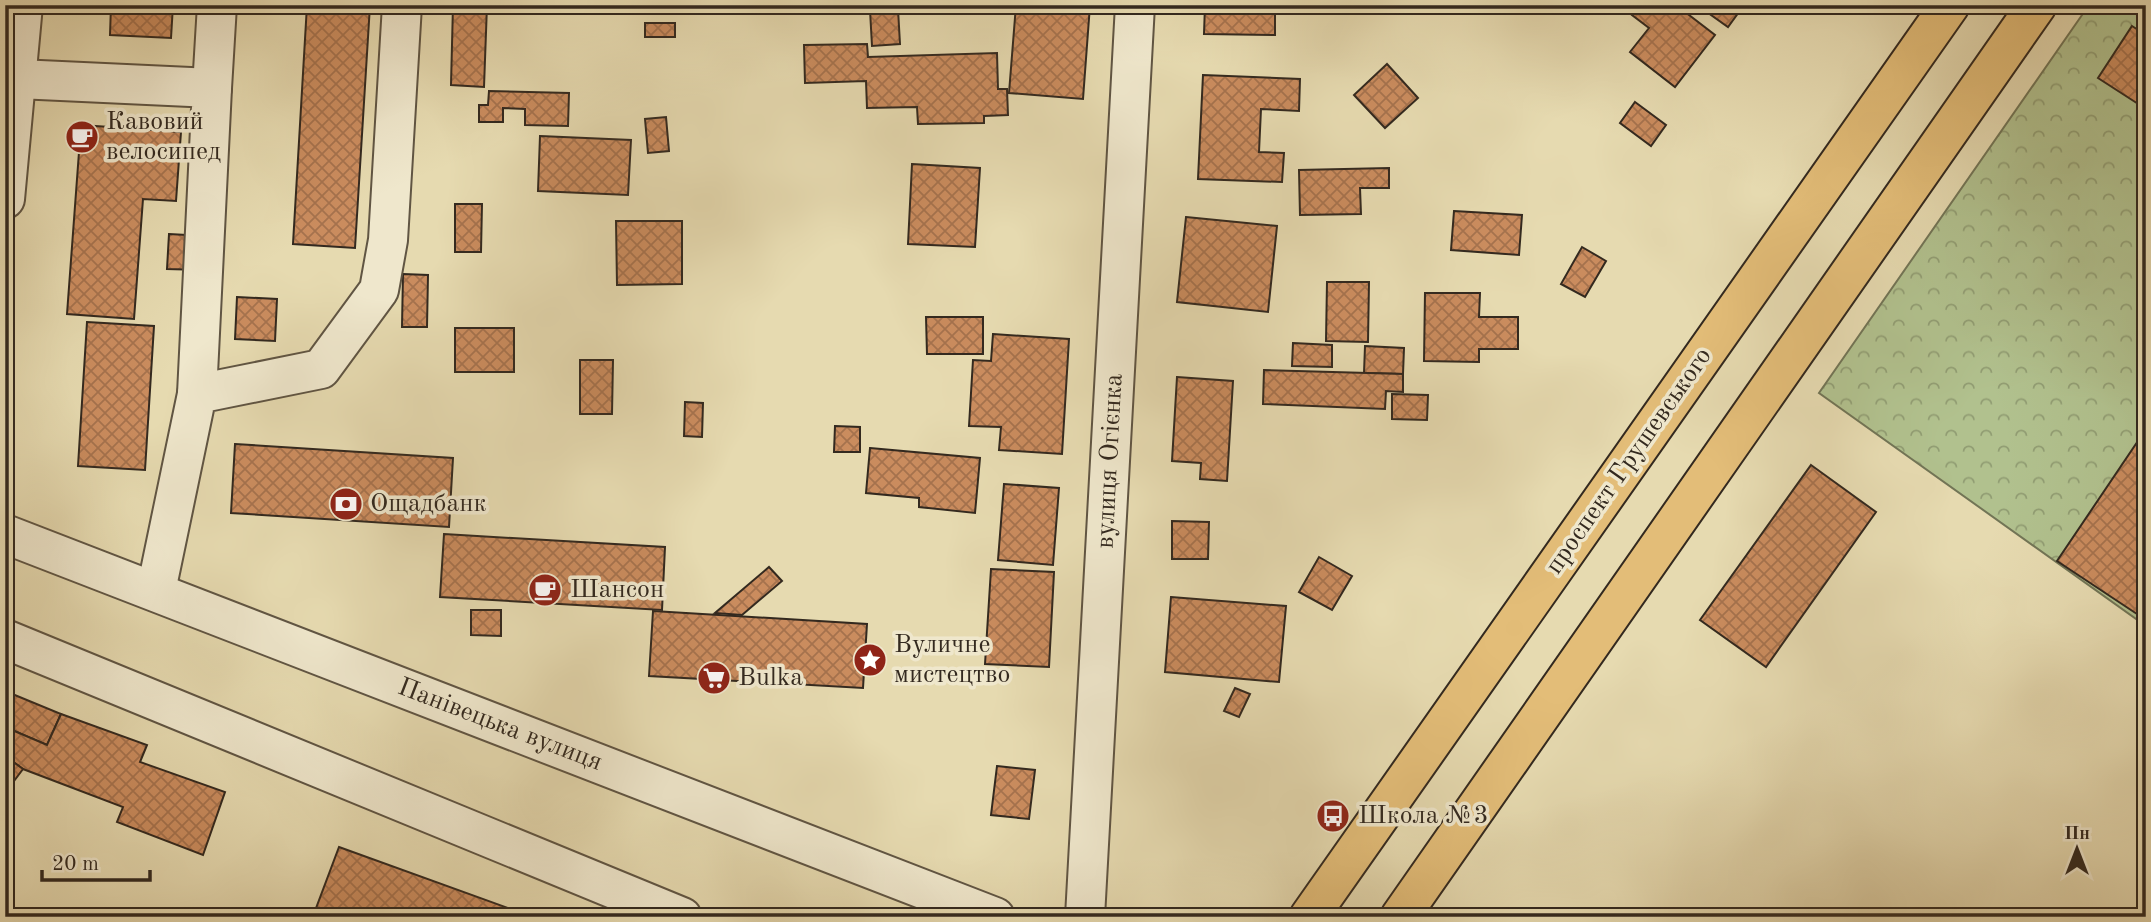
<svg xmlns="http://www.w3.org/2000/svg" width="2151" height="922" font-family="'Old Standard TT',serif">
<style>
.forest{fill:url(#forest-crowns);stroke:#727556;stroke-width:2}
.building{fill:url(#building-cross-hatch);stroke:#33291f;stroke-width:2}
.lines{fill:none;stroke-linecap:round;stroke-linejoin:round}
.minor-casing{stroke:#605543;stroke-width:42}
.major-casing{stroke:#33291f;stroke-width:42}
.minor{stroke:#efe7cc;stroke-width:38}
.major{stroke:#e3bd78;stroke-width:38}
.labels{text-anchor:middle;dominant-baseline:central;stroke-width:7;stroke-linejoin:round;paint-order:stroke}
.poi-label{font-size:26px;fill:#33291f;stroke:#efe7cc;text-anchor:start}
.street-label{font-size:26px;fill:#33291f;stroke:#efe7cc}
</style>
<defs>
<pattern id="forest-crowns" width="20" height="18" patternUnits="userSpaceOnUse" patternTransform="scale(1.75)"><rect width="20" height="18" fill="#b1c18e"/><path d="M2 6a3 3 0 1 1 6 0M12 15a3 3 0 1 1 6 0" fill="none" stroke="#919d73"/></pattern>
<pattern id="building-cross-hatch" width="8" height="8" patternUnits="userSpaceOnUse" patternTransform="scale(1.75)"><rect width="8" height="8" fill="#ca8c5e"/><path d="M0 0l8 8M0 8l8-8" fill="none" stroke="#a5724d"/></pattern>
</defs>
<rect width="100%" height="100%" fill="#e6dab0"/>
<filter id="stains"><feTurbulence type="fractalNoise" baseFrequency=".00286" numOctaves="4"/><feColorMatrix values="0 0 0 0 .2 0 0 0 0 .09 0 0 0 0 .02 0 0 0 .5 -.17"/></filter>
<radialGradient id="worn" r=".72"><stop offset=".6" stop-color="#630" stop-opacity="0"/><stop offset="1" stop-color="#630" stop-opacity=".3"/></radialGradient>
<polygon class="forest" points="2089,5 2146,5 2146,626 1819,393"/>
<g class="building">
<polygon points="111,5 173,5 171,38 110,35"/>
<polygon points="307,5 370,5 355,248 293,244"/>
<polygon points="453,5 487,5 484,87 451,85"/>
<polygon points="532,5 676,5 676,9"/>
<polygon points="1016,5 1090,5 1083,99 1009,93"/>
<polygon points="1205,5 1275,5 1275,35 1204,34"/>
<polygon points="1640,5 1676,5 1715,35 1675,87 1630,52 1649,28 1632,15"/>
<polygon points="1697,5 1744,5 1728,27"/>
<polygon points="898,9 900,44 872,46 870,10"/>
<rect x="645" y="23" width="30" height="14"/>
<polygon points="2132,26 2146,35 2146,109 2098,78"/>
<polygon points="867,44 868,57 997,53 998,89 1007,89 1008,115 984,116 984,123 918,124 917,107 867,108 866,81 805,83 804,45"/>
<polygon points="1387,64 1418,98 1385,128 1354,95"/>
<polygon points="1203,75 1300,79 1299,111 1261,109 1259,152 1284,153 1282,182 1198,179"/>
<polygon points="489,91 569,93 568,126 525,125 525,109 503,108 503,122 479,122 479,105 488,105"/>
<polygon points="1635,102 1666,125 1651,146 1620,123"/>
<polygon points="666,117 669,151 648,153 645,119"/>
<polygon points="81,125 181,132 176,201 143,199 134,319 67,314"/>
<polygon points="540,136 631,140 628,195 538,191"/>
<polygon points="912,164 980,168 975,247 908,244"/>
<polygon points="1389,168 1389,188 1360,188 1361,214 1300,215 1299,170"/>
<polygon points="455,204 482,204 481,252 455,252"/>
<polygon points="1454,211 1522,215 1519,255 1451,250"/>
<polygon points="1186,217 1277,226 1268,312 1177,302"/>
<polygon points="616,221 682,221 682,284 617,285"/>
<polygon points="169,234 204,236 202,270 167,269"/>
<polygon points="1582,247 1606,261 1585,297 1561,284"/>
<polygon points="403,274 428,275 427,327 402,327"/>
<polygon points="1327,282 1369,282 1368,342 1326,341"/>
<polygon points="1425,293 1480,293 1479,317 1518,317 1518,349 1479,349 1479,362 1424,361"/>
<polygon points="237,297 277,299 275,341 235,339"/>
<polygon points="926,317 983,317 983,354 927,354"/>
<polygon points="87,322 154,326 145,470 78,466"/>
<rect x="455" y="328" width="59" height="44"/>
<polygon points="993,334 1069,339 1062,454 999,450 1001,427 969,426 973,360 991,361"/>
<polygon points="1293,343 1332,345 1332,367 1292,366"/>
<polygon points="1365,346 1404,348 1403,374 1364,373"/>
<polygon points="580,360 613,360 612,414 580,414"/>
<polygon points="1264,370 1403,374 1403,392 1386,391 1385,409 1263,404"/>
<polygon points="1177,377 1233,381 1227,481 1200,479 1201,463 1172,461"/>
<polygon points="1392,394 1428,395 1427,420 1392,419"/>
<polygon points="685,402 703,403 702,437 684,436"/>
<polygon points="835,426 860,427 860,452 834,452"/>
<polygon points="2146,429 2146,620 2057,561"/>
<polygon points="235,444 453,458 449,527 231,513"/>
<polygon points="870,448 980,458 975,513 919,507 919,498 866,493"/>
<polygon points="1811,465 1876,512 1766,667 1700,620"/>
<polygon points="1004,484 1059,488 1053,565 998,560"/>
<polygon points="1172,521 1209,522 1208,559 1172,559"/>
<polygon points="444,534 665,547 662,610 440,597"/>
<polygon points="1319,557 1352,576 1332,610 1299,592"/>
<polygon points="769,567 782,581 742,615 715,613"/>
<polygon points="991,569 1054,572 1049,667 985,664"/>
<polygon points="1171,597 1286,606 1279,682 1165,672"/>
<polygon points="471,610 501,610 501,636 471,635"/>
<polygon points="653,611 867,624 863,688 649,676"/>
<polygon points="1235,688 1250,694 1239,717 1224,711"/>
<polygon points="5,691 61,714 47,745 5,727"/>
<polygon points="61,714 147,745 140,762 225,792 203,855 117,822 123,807 23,769 5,756 5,727 47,745"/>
<polygon points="5,756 23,769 5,793"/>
<polygon points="997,766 1035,770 1029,819 991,815"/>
<polygon points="339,847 533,917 332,917 315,911"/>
</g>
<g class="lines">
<defs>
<g id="minor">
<polyline points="18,79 212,88 197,394"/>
<polyline points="212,88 217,5"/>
<polyline points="5,199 23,5"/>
<polyline points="5,534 995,917"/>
<polyline points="156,591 197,394 321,369 379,290 388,240 402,5"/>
<polyline points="5,639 682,917"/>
<polyline points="1085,917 1135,5"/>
</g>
<g id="major">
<polyline points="1309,917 1950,5"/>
<polyline points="1400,917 2037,5"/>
</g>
</defs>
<use href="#minor" class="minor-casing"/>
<use href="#major" class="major-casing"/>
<use href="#minor" class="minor"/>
<use href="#major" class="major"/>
</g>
<defs>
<symbol id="cafe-disc" viewBox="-11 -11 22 22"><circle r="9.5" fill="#8f2418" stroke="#efe7cc"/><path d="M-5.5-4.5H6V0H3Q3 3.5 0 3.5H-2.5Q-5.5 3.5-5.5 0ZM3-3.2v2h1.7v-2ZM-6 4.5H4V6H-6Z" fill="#fff"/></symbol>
<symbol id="bank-disc" viewBox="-11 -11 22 22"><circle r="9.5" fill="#8f2418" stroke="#efe7cc"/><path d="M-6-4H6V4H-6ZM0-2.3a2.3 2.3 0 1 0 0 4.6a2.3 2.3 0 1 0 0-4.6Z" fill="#fff"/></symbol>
<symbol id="sight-disc" viewBox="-11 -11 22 22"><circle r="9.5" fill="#8f2418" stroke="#efe7cc"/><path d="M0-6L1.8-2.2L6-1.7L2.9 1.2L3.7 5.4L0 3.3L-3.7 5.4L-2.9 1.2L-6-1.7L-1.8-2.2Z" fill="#fff"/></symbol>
<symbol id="supermarket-disc" viewBox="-11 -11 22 22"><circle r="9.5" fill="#8f2418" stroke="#efe7cc"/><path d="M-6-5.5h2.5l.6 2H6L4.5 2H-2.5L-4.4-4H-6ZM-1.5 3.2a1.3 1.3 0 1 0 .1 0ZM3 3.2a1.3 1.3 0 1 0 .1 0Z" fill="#fff"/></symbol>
<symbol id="bus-disc" viewBox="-11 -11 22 22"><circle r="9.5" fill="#8f2418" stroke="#efe7cc"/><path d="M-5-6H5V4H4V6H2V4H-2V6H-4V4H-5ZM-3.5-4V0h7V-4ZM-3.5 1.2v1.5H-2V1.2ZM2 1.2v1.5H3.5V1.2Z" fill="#fff"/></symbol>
</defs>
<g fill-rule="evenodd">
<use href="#cafe-disc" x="63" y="118" width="38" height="38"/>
<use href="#bank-disc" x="327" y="485" width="38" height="38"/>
<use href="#cafe-disc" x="526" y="571" width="38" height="38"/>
<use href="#sight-disc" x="851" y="641" width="38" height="38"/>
<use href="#supermarket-disc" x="695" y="659" width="38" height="38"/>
<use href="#bus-disc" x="1314" y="797" width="38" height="38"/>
</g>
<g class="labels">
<g class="poi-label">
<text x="106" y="122">Кавовий<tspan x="106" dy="30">велосипед</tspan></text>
<text x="370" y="504">Ощадбанк</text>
<text x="570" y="590">Шансон</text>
<text x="894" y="645">Вуличне<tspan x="894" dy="30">мистецтво</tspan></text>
<text x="738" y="678">Bulka</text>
<text x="1358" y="816">Школа №3</text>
</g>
<g class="street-label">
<text transform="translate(1110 461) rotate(-87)">вулиця Огієнка</text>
<text transform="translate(1629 461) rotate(-55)">проспект Грушевського</text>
<text transform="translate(500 725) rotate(21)">Панівецька вулиця</text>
</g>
</g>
<rect width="2151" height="922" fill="none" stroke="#e6dab0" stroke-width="28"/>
<rect x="7" y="7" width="2137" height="908" fill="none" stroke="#33291f" stroke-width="3.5"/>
<rect x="14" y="14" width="2123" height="894" fill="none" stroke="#33291f" stroke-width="2"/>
<g transform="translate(2077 849)" stroke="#efe7cc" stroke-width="5" paint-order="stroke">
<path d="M0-5L12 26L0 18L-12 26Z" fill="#33291f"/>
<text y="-10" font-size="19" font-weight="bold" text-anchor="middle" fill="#33291f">Пн</text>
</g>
<path d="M42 870v10h108v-10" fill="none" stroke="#33291f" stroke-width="3.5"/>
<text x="52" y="870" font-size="21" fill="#33291f" stroke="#efe7cc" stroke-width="5" paint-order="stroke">20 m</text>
<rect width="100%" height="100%" filter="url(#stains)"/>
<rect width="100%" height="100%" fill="url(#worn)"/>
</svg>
